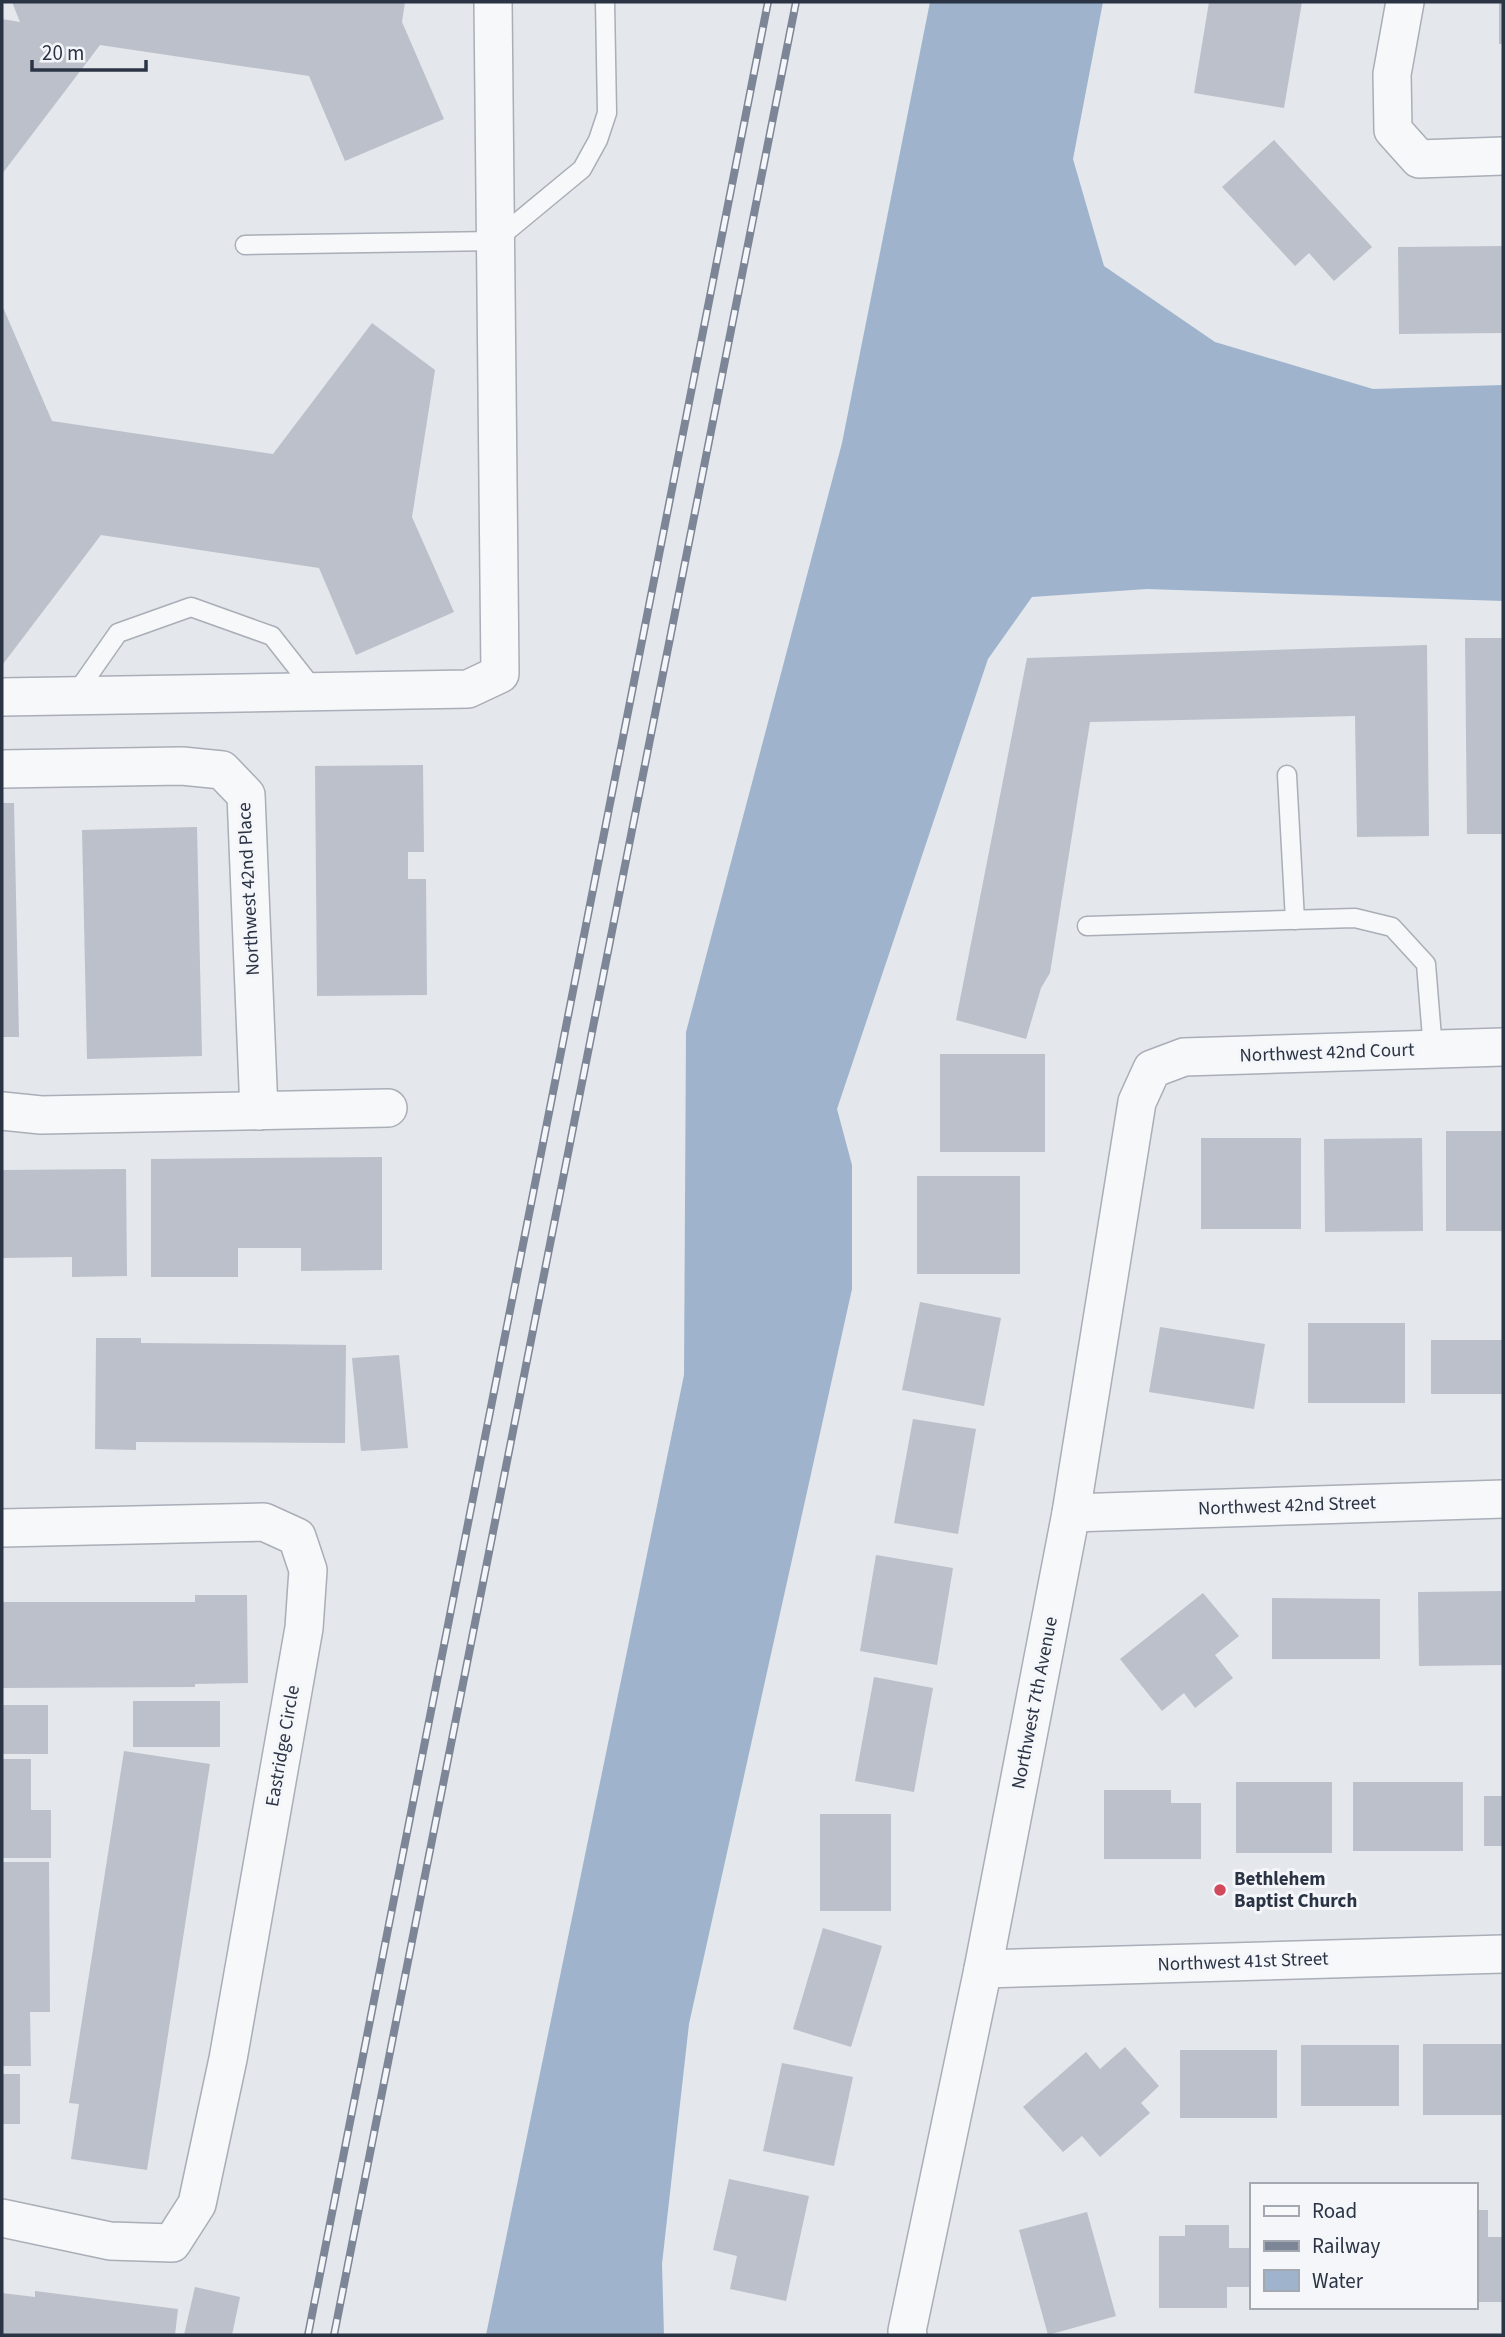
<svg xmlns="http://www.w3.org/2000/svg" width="1505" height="2337" font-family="'Source Sans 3',sans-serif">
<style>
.water{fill:#9fb4cc}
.building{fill:#bbc0ca}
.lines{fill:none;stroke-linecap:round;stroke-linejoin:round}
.lane-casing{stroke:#a9aeb7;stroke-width:21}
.street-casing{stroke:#a9aeb7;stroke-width:40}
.lane{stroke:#f7f8fa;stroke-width:18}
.street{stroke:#f7f8fa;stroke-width:37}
.rail-casing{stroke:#7d8696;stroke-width:8}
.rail{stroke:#f4f6f9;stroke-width:5;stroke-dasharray:16;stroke-linecap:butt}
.poi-dot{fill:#d1495b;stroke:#f4f6f9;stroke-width:2.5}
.labels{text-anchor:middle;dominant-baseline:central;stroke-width:6;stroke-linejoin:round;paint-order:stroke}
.street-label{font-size:19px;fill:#2b3445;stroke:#f4f6f9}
.poi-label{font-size:19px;font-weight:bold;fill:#2b3445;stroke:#f4f6f9;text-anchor:start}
</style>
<rect width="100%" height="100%" fill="#e4e7ec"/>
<polygon class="water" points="930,2 1103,2 1073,159 1104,266 1215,342 1373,389 1503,385 1503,601 1147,589 1032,597 988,659 837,1109 852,1165 852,1289 689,2024 662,2264 664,2335 486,2335 684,1375 686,1032 842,443"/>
<g class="building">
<polygon points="12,2 405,2 402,22 444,119 345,161 309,76 100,45 2,174 2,19 20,22"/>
<polygon points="1209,2 1302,2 1284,108 1194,93"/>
<rect x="1499" y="2" width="4" height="42"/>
<polygon points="1274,140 1372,247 1334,281 1309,253 1295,266 1222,187"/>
<polygon points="1503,246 1503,333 1399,334 1398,247"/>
<polygon points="2,305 52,421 273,454 372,323 435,370 412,517 454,612 356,655 319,568 101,535 3,664 2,663"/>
<polygon points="1465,638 1503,638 1503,834 1467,834"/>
<polygon points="1427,645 1429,836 1357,837 1355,716 1090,722 1050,973 1041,988 1026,1039 956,1020 1027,658"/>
<polygon points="423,765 424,852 408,852 408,879 426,879 427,995 317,996 315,766"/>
<polygon points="2,803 14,803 19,1037 2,1037"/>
<polygon points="197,827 202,1056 87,1059 82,830"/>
<rect x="940" y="1054" width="105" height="98"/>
<rect x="1446" y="1131" width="57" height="100"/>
<rect x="1201" y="1138" width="100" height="91"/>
<polygon points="1422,1138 1423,1231 1325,1232 1324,1139"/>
<polygon points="382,1157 382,1270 301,1271 301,1248 238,1248 238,1277 151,1277 151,1159"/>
<polygon points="126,1169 127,1276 72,1277 72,1257 2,1258 2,1170"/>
<rect x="917" y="1176" width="103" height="98"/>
<polygon points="920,1302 1001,1318 984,1406 902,1390"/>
<rect x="1308" y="1323" width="97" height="80"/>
<polygon points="1160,1327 1265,1344 1254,1409 1149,1392"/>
<polygon points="96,1338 141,1338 141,1343 346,1345 345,1443 136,1442 136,1450 95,1449"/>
<rect x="1431" y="1340" width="72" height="54"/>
<polygon points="399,1355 408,1448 361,1451 352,1358"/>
<polygon points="913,1419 976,1429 958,1534 894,1523"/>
<polygon points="876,1555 953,1568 937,1665 860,1651"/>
<polygon points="1503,1591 1503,1665 1419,1666 1418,1592"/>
<polygon points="1203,1593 1239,1636 1215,1655 1233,1678 1195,1708 1184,1693 1162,1711 1120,1659"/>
<polygon points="195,1595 247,1595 248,1683 195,1684 195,1687 2,1688 2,1602 195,1602"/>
<polygon points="1272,1598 1380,1599 1380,1659 1272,1659"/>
<polygon points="874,1677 933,1688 914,1792 855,1781"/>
<rect x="133" y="1701" width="87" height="46"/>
<rect x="2" y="1705" width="46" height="49"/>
<polygon points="124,1751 210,1764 147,2170 71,2159 79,2104 69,2103"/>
<polygon points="2,1759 31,1759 31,1810 51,1810 51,1858 2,1858"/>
<rect x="1236" y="1782" width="96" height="71"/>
<rect x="1353" y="1782" width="110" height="69"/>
<polygon points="1104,1790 1171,1790 1171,1803 1201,1803 1201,1859 1104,1859"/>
<rect x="1484" y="1796" width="19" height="50"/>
<rect x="820" y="1814" width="71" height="97"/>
<polygon points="2,1862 49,1862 50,2012 30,2012 31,2066 2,2066"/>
<polygon points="823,1928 882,1946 851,2047 793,2029"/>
<rect x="1423" y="2044" width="80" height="71"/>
<rect x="1301" y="2045" width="98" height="61"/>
<polygon points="1125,2047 1159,2086 1141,2103 1150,2113 1100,2157 1082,2136 1063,2152 1023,2107 1086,2052 1100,2069"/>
<rect x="1180" y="2050" width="97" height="68"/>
<polygon points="782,2063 853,2077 834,2166 763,2151"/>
<rect x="2" y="2074" width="18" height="50"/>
<polygon points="729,2179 809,2196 786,2301 730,2289 737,2256 713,2250"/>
<polygon points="1475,2210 1488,2210 1488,2237 1503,2237 1503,2302 1475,2302"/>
<polygon points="1087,2212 1116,2316 1048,2335 1019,2230"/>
<polygon points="1185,2225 1229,2225 1229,2248 1251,2248 1251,2287 1227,2287 1227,2308 1159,2308 1159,2236 1185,2236"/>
<polygon points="195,2287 240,2297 232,2335 184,2335"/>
<polygon points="35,2291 178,2309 175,2335 2,2335 2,2293 35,2297"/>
</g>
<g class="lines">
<defs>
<g id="lane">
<polyline points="245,245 495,241 582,169 598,140 607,113 605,2"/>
<polyline points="74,696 118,633 191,607 272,636 316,692"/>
<polyline points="1287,775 1295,920"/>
<polyline points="1087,926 1355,918 1392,927 1426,964 1433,1050"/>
</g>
<g id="street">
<polyline points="1405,2 1392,74 1393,130 1419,159 1503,156"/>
<polyline points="2,697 468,689 500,674 493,2"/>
<polyline points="2,769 182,766 222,770 246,795 259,1111"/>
<polyline points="2,1111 41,1115 388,1108"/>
<polyline points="1071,1513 1503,1499"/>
<polyline points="2,1528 264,1522 297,1537 308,1570 304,1628 228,2059 197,2204 172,2243 110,2241 2,2218"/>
<polyline points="983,1969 1503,1954"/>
<polyline points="908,2335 907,2331 983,1969 1071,1513 1137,1102 1152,1069 1184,1057 1503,1047"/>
</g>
</defs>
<use href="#lane" class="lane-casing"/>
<use href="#street" class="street-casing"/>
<use href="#lane" class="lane"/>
<use href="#street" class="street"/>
<defs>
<g id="rail">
<polyline points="308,2335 768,2"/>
<polyline points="334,2335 796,2"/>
</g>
</defs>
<use href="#rail" class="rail-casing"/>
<use href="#rail" class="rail"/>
</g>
<circle class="poi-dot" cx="1220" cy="1890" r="7"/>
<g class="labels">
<g class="street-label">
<text transform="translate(249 889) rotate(-93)">Northwest 42nd Place</text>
<text transform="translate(1327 1053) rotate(-2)">Northwest 42nd Court</text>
<text transform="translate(1287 1506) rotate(-2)">Northwest 42nd Street</text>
<text transform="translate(1035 1703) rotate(-79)">Northwest 7th Avenue</text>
<text transform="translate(283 1746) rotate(-80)">Eastridge Circle</text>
<text transform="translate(1243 1962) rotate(-2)">Northwest 41st Street</text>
</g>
<g class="poi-label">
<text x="1234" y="1879">Bethlehem<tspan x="1234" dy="22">Baptist Church</tspan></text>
</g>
</g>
<rect width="1505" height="2337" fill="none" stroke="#2b3445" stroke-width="7"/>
<rect x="1250" y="2183" width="228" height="126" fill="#f4f6f9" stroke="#a4a8b1" stroke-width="2"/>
<rect x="1264" y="2206" width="35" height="10" fill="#f7f8fa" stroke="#a4a8b1" stroke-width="2"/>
<text x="1312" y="2218" font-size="21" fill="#2b3445">Road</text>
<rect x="1264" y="2241" width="35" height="10" fill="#7d8696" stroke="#a4a8b1" stroke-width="2"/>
<text x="1312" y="2253" font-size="21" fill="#2b3445">Railway</text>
<rect x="1264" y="2270" width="35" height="21" fill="#9fb4cc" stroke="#a4a8b1" stroke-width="2"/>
<text x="1312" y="2288" font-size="21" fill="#2b3445">Water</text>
<path d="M32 60v10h114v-10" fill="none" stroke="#2b3445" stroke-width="3.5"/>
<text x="42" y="60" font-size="21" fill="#2b3445" stroke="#f4f6f9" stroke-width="5" paint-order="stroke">20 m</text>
</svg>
